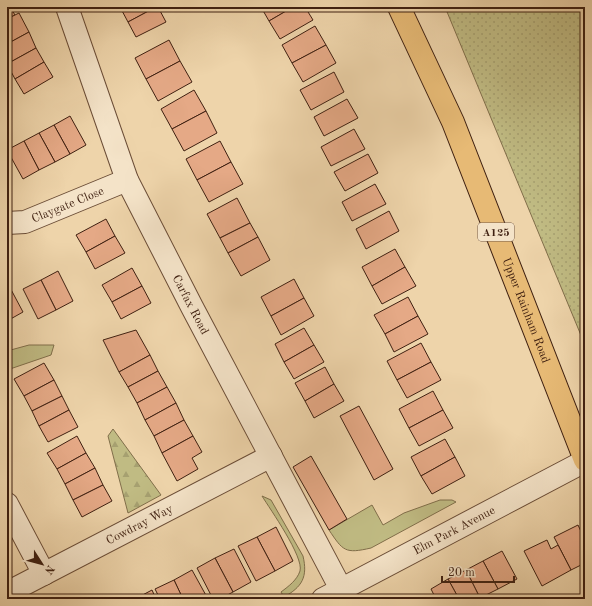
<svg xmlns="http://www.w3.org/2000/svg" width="592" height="606" font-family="'Old Standard TT',serif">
<defs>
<pattern id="forest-firs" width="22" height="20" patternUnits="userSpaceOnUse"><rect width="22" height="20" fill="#c0bb83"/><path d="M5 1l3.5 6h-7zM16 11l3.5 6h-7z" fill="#a6a070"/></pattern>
<pattern id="park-dots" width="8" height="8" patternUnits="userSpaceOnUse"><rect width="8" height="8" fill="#c0bb83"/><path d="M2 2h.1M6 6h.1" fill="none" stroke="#a6a070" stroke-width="1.8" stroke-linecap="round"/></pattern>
</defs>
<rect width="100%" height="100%" fill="#eed4aa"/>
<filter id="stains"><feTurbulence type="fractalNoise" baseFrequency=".005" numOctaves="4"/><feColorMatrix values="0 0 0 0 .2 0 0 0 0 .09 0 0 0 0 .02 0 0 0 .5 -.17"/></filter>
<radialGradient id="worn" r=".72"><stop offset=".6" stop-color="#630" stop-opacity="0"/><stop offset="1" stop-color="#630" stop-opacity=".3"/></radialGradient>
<!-- green -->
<g fill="#c0bb83" stroke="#806e4a">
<polygon points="29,345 54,345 51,355 7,370 7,351"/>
<path d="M262 496 271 500 303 556C308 577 302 587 284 597L281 592C289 586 297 580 300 571 304 557 270 509 262 496Z"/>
<path d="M440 500H452L456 502 371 548C345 554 343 551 329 530L372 505 383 525 404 513Z"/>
</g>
<!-- forest -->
<polygon fill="url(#forest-firs)" stroke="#806e4a" points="113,429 161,495 128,513 108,436"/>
<!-- park -->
<polygon fill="url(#park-dots)" stroke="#806e4a" points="445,7 585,7 585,345"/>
<!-- building -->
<g fill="#e5a986" stroke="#3f2011">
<polygon points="7,7 10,7 15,15 7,19"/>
<polygon points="120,7 156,7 128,22"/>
<polygon points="156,7 158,7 166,22 136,37 128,22"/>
<polygon points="261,7 293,7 269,21"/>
<polygon points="293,7 305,7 313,20 280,39 269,21"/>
<polygon points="19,13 29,32 7,44 7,19"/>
<polygon points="315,26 326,45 292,63 282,45"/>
<polygon points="29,32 36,48 7,64 7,44"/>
<polygon points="169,40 180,61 146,79 135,58"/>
<polygon points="326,45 336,63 303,82 292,63"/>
<polygon points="36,48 44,62 15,79 7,64"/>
<polygon points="180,61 192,82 158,101 146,79"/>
<polygon points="44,62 53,77 24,94 15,79"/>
<polygon points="334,72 344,92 311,110 300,90"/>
<polygon points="194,90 206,111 172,129 161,109"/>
<polygon points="347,99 358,118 324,136 314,117"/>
<polygon points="206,111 217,133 184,151 172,129"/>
<polygon points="70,116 86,145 70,154 54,125"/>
<polygon points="54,125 70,154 55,162 39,133"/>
<polygon points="354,129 365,149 331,166 321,147"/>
<polygon points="39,133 55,162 39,170 24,141"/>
<polygon points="24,141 39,170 23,179 7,150"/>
<polygon points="220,141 231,162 197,180 186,159"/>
<polygon points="368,154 378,173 345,191 334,172"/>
<polygon points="231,162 243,184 209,202 197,180"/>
<polygon points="375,184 386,204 352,221 342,202"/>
<polygon points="237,198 250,223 220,238 207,214"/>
<polygon points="389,211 399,231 366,249 356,229"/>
<polygon points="106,219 115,236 86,252 76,235"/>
<polygon points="250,223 258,237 228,253 220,238"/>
<polygon points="115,236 125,253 95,269 86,252"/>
<polygon points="258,237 270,260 241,276 228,253"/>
<polygon points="395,249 405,267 372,286 362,267"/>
<polygon points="405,267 416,286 382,304 372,286"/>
<polygon points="132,268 142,286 112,302 102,285"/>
<polygon points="58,271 73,301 56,310 41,280"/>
<polygon points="294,279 304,298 271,316 261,297"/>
<polygon points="41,280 56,310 38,319 23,289"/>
<polygon points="7,282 23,312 7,321"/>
<polygon points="142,286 151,303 121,319 112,302"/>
<polygon points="408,297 418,316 385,334 374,315"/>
<polygon points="304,298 314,316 281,335 271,316"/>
<polygon points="418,316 428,334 394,352 385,334"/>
<polygon points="304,328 314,345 284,362 275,344"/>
<polygon points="136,330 150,355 119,372 103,340"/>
<polygon points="421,343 431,362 397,380 387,361"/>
<polygon points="314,345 324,362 294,379 284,362"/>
<polygon points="150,355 158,371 128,387 119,372"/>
<polygon points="431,362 441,380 407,398 397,380"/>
<polygon points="44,363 54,380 24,396 14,379"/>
<polygon points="325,367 334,384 305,401 295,383"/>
<polygon points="158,371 167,387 137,403 128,387"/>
<polygon points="54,380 62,396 32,411 24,396"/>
<polygon points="334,384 344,401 314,418 305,401"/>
<polygon points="167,387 176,403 145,420 137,403"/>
<polygon points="433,391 443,410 409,428 399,409"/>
<polygon points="62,396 69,410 39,426 32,411"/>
<polygon points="176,403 184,420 154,436 145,420"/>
<polygon points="359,406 393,469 374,480 340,416"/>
<polygon points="69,410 78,427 48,442 39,426"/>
<polygon points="443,410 453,428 419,446 409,428"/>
<polygon points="184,420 193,436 162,453 154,436"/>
<polygon points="77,436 86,453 57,469 47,453"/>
<polygon points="193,436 202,452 192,458 198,469 177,481 162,453"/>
<polygon points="445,439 455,457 421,476 411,457"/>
<polygon points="86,453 95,468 65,484 57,469"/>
<polygon points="311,456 347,519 329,530 293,467"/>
<polygon points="455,457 465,476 432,494 421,476"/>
<polygon points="95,468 103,485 73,500 65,484"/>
<polygon points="103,485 112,501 82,517 73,500"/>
<polygon points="578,525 585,540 585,563 571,570 554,537"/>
<polygon points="276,527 293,561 275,571 257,537"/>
<polygon points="257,537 275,571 256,581 238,546"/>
<polygon points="547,540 551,549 558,545 571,570 542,586 524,551"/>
<polygon points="234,549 251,582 233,592 215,558"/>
<polygon points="502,551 517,579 498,589 483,561"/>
<polygon points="215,558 233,592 220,599 213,599 197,568"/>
<polygon points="483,561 498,589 480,598 466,570"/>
<polygon points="192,570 208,599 183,599 174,580"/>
<polygon points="466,570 480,598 479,599 459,599 448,579"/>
<polygon points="448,579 459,599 436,599 431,589"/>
<polygon points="174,580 183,599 160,599 155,589"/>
<polygon points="152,590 156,599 135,599"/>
</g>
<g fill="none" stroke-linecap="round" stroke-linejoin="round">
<defs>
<g id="minor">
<path id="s1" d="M67 7 127 180 192 307 341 589"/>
<path id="s2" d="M7 223 25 222 127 180"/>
<polyline points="7,504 44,574"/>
<path id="s3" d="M7 593 271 456"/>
</g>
<g id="tertiary">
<path id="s4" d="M323 599 585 461"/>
</g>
<g id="primary">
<path id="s5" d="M399 7 453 122 585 460"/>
</g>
</defs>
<!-- minor casing -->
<use href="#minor" stroke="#6b4d37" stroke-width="24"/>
<!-- tertiary casing -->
<use href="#tertiary" stroke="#6b4d37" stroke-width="24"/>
<!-- primary casing -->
<use href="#primary" stroke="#3f2011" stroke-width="24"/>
<!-- minor -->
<use href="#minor" stroke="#f4e3c8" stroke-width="22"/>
<!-- tertiary -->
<use href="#tertiary" stroke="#f4e3c8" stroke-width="22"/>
<!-- primary -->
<use href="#primary" stroke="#e7ba75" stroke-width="22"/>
</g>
<g text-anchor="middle" stroke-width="3.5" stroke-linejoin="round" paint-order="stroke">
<!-- shield labels -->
<rect fill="#f4e3c8" stroke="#755a48" stroke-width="1" x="478" y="223" width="36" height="18" rx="3"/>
<g font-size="11" font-weight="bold" fill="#3f2011">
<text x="496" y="236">A125</text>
</g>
<!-- street labels -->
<g font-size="12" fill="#3f2011" stroke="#f4e3c8">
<text dy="4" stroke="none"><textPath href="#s2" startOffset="64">Claygate Close</textPath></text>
<text dy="4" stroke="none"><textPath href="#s1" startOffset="323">Carfax Road</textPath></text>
<text dy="4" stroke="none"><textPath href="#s5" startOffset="329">Upper Rainham Road</textPath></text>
<text dy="4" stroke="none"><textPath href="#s3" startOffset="149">Cowdray Way</textPath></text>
<text dy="4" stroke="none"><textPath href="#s4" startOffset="148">Elm Park Avenue</textPath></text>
</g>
</g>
<!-- margin -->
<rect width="592" height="606" fill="none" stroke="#eed4aa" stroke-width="24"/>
<rect x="8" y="8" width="576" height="590" fill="none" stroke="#3f2011" stroke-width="2"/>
<rect x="12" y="12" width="568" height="582" fill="none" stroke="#3f2011"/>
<!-- north arrow -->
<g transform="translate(42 564) rotate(126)" stroke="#f4e3c8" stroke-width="3" paint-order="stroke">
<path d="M0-3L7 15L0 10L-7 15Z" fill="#3f2011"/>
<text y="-6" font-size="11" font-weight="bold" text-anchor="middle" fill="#3f2011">N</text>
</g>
<!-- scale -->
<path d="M442 576v6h72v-6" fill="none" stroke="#3f2011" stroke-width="2"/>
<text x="448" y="576" font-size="12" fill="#3f2011" stroke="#f4e3c8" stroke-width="3" paint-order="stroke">20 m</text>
<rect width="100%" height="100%" filter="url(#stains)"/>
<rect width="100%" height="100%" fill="url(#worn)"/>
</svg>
